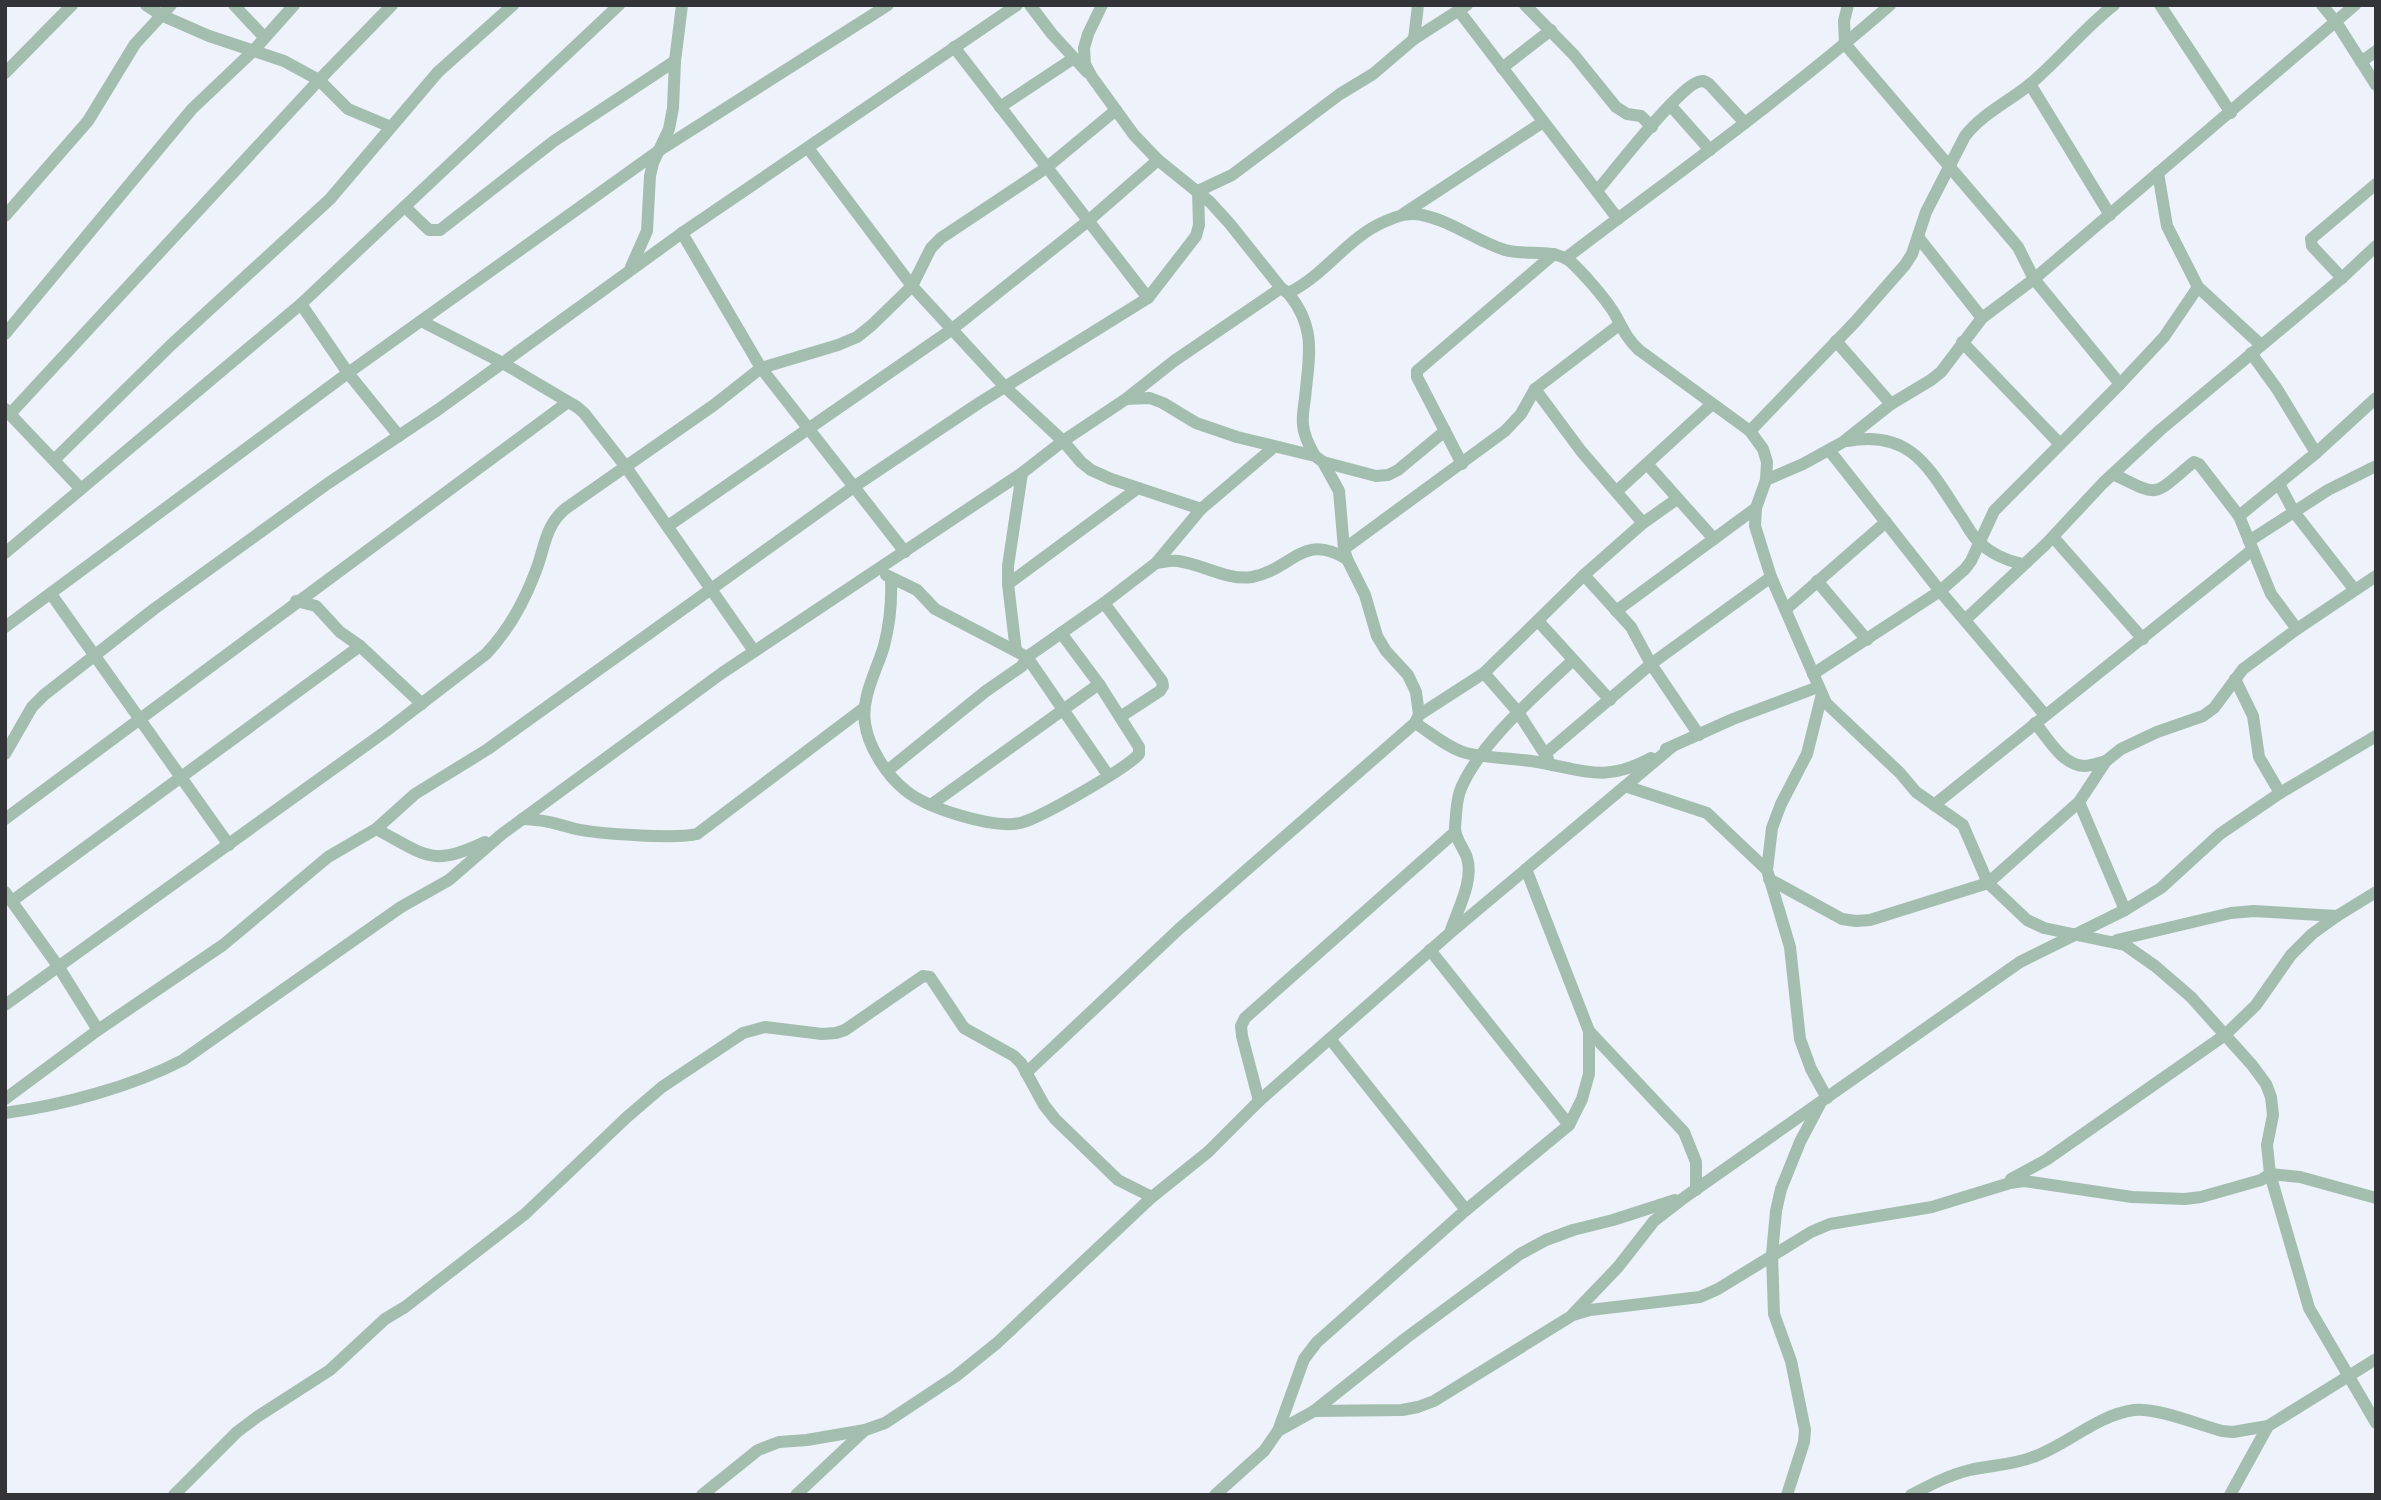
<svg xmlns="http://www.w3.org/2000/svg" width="2381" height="1500" font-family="Commissioner,sans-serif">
<rect width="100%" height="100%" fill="#edf2fb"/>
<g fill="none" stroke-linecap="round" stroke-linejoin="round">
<!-- minor -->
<g stroke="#a3beae" stroke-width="12">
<polyline points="146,5 161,15 209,36 284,61 319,80 348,109 391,127"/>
<polyline points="234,5 264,37"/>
<polyline points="1030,5 1052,34 1087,72"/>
<path d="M1102 5 1088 34 1084 48 1085 64 1092 77 1134 135 1158 160 1210 202 1230 224 1281 288 1288 293C1326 275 1347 237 1386 221 1398 216 1409 212 1422 215 1452 221 1476 241 1505 250 1526 256 1555 248 1571 262 1584 274 1603 296 1613 311 1622 326 1625 337 1639 350L1750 431 1763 449 1767 462 1766 480 1756 508 1755 526 1771 577 1826 703 1900 773 1916 792 1963 825 1988 883 2027 920 2044 928 2125 945 2155 966 2191 997 2252 1065 2266 1084 2271 1097 2273 1115 2267 1145 2270 1174 2261 1180 2201 1197 2185 1199 2132 1197 2024 1181 2010 1183 1932 1207 1830 1224 1811 1232 1718 1289 1700 1297 1590 1310 1573 1315 1434 1401 1418 1407 1402 1410 1314 1411 1278 1431 1264 1451 1215 1495"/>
<polyline points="1525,5 1574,55 1616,107 1627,114 1641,116 1652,127"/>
<polyline points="1848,5 1844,21 1845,44 2018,247 2034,279 2120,384"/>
<polyline points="2160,5 2231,113"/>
<polyline points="2322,5 2336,22 2376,85"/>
<polyline points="1459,11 1618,219"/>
<polyline points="1414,39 1418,5"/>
<polyline points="954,47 1148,298"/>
<polyline points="2361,62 2376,51"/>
<polyline points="1502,68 1551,30"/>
<polyline points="5,73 72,5"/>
<polyline points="2030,84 2110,215"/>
<polyline points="1670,105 1710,150"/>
<polyline points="1000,107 1074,58"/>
<polyline points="808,148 912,286 1005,387 1063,441 1081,462 1091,470 1111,479 1201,509"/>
<polyline points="2158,173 2167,226 2198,287 2261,345"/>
<path d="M1597 191C1614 171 1678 88 1698 82 1705 80 1704 81 1709 84L1745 123"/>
<polyline points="405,207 429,230 440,230 554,141 675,61"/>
<polyline points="1403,214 1543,122"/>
<polyline points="5,216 88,121 135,44 171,5"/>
<polyline points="682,233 761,368 905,552"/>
<polyline points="1918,237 1982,318"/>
<path d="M1566 258C1675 175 1787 95 1890 5"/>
<polyline points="631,267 647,231 650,176 653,163 669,129 673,108 675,61 682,5"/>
<polyline points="2342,278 2312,246 2311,239 2376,184"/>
<path d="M1288 293C1317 328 1309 356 1305 398 1304 406 1302 416 1303 425 1304 436 1309 446 1315 456"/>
<polyline points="301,304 348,373 399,436"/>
<polyline points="421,321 501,362 577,407 584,413 626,467 754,651"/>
<polyline points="5,334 192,109 254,50 294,5"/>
<polyline points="1836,341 1891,404"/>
<polyline points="1962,342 2060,444"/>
<polyline points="2251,353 2277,389 2316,453"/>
<polyline points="1535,389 1581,451 1643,523"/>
<polyline points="1126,399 1150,398 1163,403 1196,423 1237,437 1315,456 1323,462 1376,476 1388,475 1398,470 1445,431"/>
<polyline points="5,409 81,489"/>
<polyline points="10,414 319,80 392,5"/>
<path d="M1750 431 1855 322 1905 265 1912 254 1926 212 1965 136C1982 114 2008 102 2029 85 2059 60 2083 29 2114 5"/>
<path d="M1847 441C1911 429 1929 468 1960 515 1966 523 1971 535 1979 542 1990 553 2007 561 2022 564"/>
<polyline points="1829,450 1940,591 2045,715"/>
<polyline points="54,460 171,345 330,199 438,72 513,5"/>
<polyline points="1323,462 1339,491 1344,549 1347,559 1365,595 1377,636 1386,651 1408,675 1416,692 1419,715"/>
<polyline points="1462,464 1417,377 1417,371 1554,254"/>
<polyline points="1648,465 1714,539"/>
<path d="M2113 474C2159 496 2151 498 2190 465L2194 462 2199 464 2239 516 2271 594 2297 629"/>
<polyline points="1766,480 1803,464 1843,442 1891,404 1931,380 1941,372 1982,318 2034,279 2355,5"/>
<polyline points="2279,484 2294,512 2354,589"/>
<polyline points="1617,491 1712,404"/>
<polyline points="2239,516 2316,453 2376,398"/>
<polyline points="668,526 951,330 1088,221 1158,160"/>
<polyline points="2053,537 2143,639"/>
<polyline points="2249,541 2328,490 2376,466"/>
<polyline points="1344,549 1505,431 1521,414 1535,389 1619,325"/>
<polyline points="5,553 301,304 619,5"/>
<path d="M1156 563C1164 562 1171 560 1178 561 1202 564 1228 581 1252 577 1293 569 1302 532 1347 559"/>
<polyline points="886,575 917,590 935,609 1027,657 1108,775"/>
<polyline points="1584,575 1631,627 1651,664 1699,735"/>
<path d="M891 578C892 602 890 623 884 646 877 670 861 697 865 723 868 746 886 775 905 790 926 808 993 829 1020 823 1039 819 1127 768 1139 754V747L1099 684 1061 633"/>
<polyline points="1817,581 1867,640"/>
<polyline points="1008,584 1138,488"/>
<polyline points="51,594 229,845"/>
<polyline points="296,601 316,606 340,632 360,646 422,704"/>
<polyline points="1104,603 1162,681 1163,686 1160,691 1120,717"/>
<polyline points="1786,609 1886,522"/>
<polyline points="1616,611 1756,508"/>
<polyline points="1965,620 2046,544 2103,483 2159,431 2342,278 2376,246"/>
<polyline points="1538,621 1610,700"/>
<polyline points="5,627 348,373 660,150 888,5"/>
<polyline points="1016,651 1008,584 1008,566 1022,473"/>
<polyline points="1484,673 1518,712 1548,759"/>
<polyline points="1813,674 1940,591 1965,569 1971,561 1994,511 2120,384 2164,337 2198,287"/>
<polyline points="2235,679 2253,716 2259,757 2280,793"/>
<polyline points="1822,694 1807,754 1781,804 1772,828 1767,870 1790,947 1800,1039 1811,1069 1827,1098"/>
<path d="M1415 723C1431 733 1448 748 1466 753 1487 758 1509 758 1531 761 1579 768 1602 785 1651 758"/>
<path d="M2035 723C2048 738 2062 765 2084 766 2091 766 2099 763 2106 761"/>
<polyline points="1666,749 1733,719 1818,687"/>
<polyline points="5,754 32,707 44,695 154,609 327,484 439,409 682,233 1017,5"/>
<polyline points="1545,754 1651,664 1771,577"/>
<polyline points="887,771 986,691 1022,666 1027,657 1104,603 1156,563 1201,509 1274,447"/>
<polyline points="1625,786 1707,813 1767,870"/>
<polyline points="2079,802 2106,761 2121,749 2157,732 2203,716 2214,708 2243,669 2297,629 2376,576"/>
<polyline points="932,804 1099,684"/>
<polyline points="1934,805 2252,550"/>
<polyline points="5,819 568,402"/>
<path d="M522 819C546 820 554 823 576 829 598 834 677 839 697 834L864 708"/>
<path d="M376 829C426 855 431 868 485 842"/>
<polyline points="1769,879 1842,919 1856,921 1870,920 1988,883 2079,802 2125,910"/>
<polyline points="5,892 58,966 98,1030"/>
<polyline points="12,901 360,646"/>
<path d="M1451 930C1458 909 1474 880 1467 858 1464 848 1455 839 1455 828 1456 816 1456 802 1460 791 1477 746 1537 694 1572 661"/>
<polyline points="2117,940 2231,913 2254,911 2337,916"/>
<polyline points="1430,950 1569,1125"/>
<path d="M5 1005 386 731 486 654C507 632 524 602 535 573 545 549 544 527 565 509L714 405 761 368 838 345 857 337 872 325 912 286 931 248 941 238 1046 168 1116 110"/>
<polyline points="1589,1031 1684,1132 1696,1162 1696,1190"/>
<polyline points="1331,1040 1466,1210"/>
<polyline points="1026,1073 1179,929 1415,723 1419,715 1484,673 1584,575 1643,523 1677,499"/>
<polyline points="5,1099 98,1030 223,945 328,857 376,829 415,794 488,749 855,486 979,403 1148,298 1196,236 1199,225 1198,191 1232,175 1340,94 1373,74 1414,39 1467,5"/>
<polyline points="1259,1101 1242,1036 1241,1026 1245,1018 1455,832"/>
<path d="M5 1113C63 1105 131 1087 183 1060L401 907 449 880 502 834 722 673 1022 473 1063 441 1126 399 1174 361 1281 288"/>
<polyline points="2011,1179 2046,1160 2225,1035 2256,1005 2291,955 2312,934 2337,916 2376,892"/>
<polyline points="2376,1198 2300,1177 2270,1174 2309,1308 2376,1423"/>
<polyline points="1573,1314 1618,1267 1654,1221 1685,1197 2020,962 2125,910 2161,888 2220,834 2280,793 2376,736"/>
<polyline points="1314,1411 1406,1338 1520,1254 1546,1240 1573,1230 1613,1220 1675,1200"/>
<polyline points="1278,1431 1304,1359 1317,1342 1466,1210 1569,1125 1582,1099 1589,1074 1589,1031 1526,869"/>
<polyline points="174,1495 237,1432 257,1417 330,1370 385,1319 405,1307 525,1214 627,1117 662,1087 743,1033 765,1027 822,1034 836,1033 845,1030 923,976 930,977 964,1028 1014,1056 1021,1063 1044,1105 1055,1119 1118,1180 1152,1197"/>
<polyline points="702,1495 758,1450 779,1442 807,1440 865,1430 885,1423 956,1376 997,1343 1152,1197 1208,1152 1259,1101 1450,933 1673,746"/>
<polyline points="796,1495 865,1430"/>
<polyline points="1787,1495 1804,1442 1805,1430 1791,1361 1774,1314 1772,1254 1776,1211 1781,1189 1800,1142 1820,1104"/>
<path d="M1911 1495C1930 1485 1949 1475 1970 1470 1991 1465 2013 1465 2033 1457 2067 1445 2097 1415 2134 1410 2155 1407 2200 1425 2222 1431L2233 1432 2268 1426"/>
<polyline points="2230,1495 2268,1426 2376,1359"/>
</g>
</g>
<!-- border -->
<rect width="2381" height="1500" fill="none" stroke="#323438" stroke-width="14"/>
</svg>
